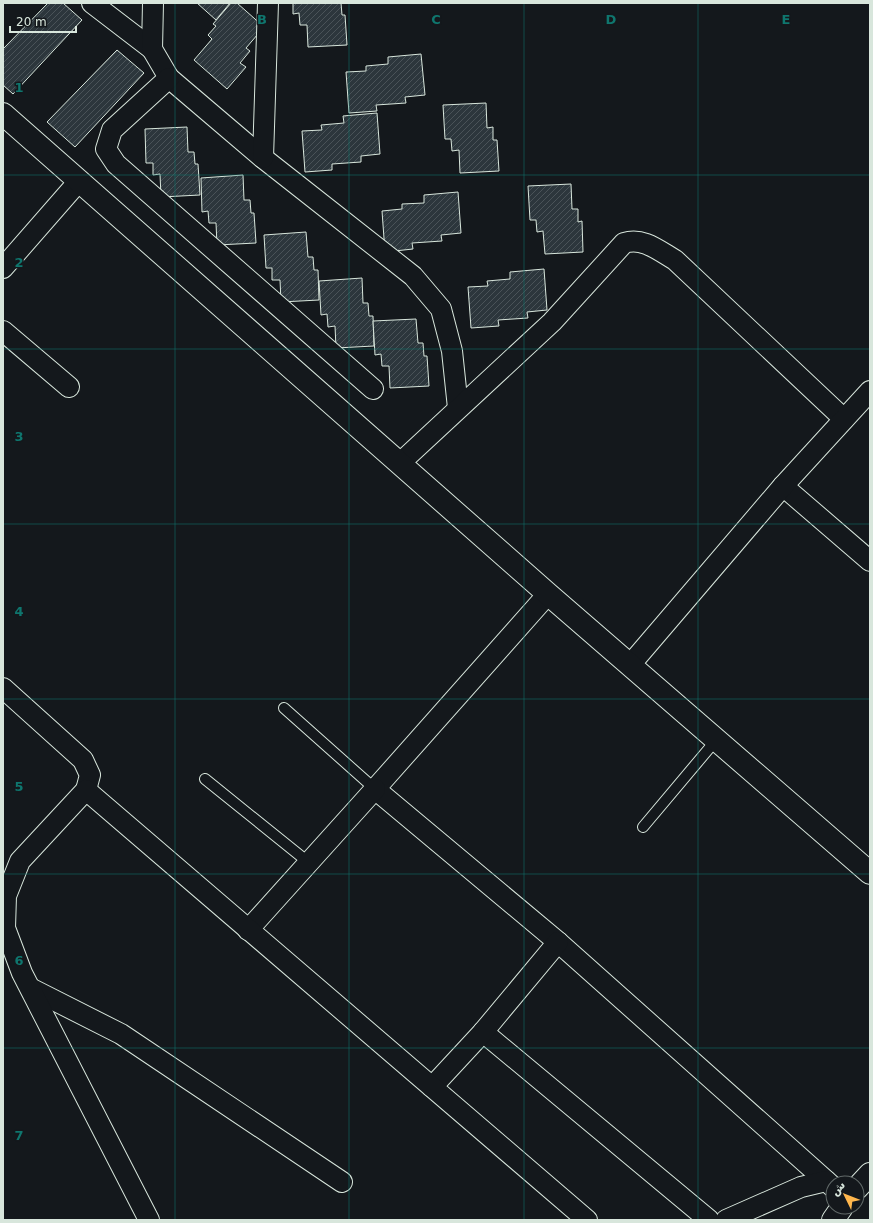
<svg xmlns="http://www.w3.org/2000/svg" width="873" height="1223" font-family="'DejaVu Sans','Noto Sans Arabic',sans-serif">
<defs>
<pattern id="building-hatch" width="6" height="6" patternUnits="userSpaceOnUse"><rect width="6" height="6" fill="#2c363c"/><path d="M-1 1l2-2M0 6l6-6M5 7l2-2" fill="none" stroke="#4a5358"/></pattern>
</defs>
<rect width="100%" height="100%" fill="#14181c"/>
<!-- building -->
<g fill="url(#building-hatch)" stroke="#d8e6dc">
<polygon points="48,3 63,3 82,20 13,94 3,85 3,49"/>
<polygon points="197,3 230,3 216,20"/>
<polygon points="231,3 237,3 264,27 246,48 250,51 240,63 246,67 227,89 194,60 212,39 208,35 216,26 213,24"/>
<polygon points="293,3 341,3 342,15 345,15 347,45 308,47 307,25 300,25 299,13 293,14"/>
<polygon points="117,50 144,73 75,147 47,122"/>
<polygon points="421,54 425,95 405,97 406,103 376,105 377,111 349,113 346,72 366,71 366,66 388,64 388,57"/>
<polygon points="486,103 487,128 493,127 493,140 497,140 499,171 460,173 459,150 452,151 451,139 445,139 443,105"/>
<polygon points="377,113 380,154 361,156 361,162 332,164 332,170 305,172 302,131 322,130 321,125 344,123 343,116"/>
<polygon points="187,127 188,152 194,152 195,164 198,164 200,195 161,197 160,174 153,175 153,163 146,163 145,129"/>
<polygon points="243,175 244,200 250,200 251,213 254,213 256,243 217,245 216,223 209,223 208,211 202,212 201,178"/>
<polygon points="571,184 572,209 578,209 578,222 582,221 583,252 545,254 543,231 537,232 536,220 530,220 528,186"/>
<polygon points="458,192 461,233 441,235 442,241 412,243 413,249 385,252 382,211 402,209 402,204 424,203 424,195"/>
<polygon points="306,232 308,257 313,257 314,270 318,270 319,300 281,302 280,280 272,280 272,268 266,268 264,235"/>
<polygon points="544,269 547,310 527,312 528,318 498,320 499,326 471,328 468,287 488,286 487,281 510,279 510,272"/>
<polygon points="362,278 363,303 368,303 369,316 373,316 374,346 336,348 335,326 328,327 327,314 321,315 319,281"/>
<polygon points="416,319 418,343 423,343 424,356 427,356 429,386 390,388 389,366 382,366 381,354 375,355 373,321"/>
</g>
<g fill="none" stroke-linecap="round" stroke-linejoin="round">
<defs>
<g id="service">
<polyline points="284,708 375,789"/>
<polyline points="205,779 308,862"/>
<polyline points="643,827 717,739"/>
</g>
<g id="minor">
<polyline points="92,3 152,49"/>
<polyline points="153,3 152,49 169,78 263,158 413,276 441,309 452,351 458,408"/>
<polyline points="169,78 112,130 106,149 116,164 373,389"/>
<polyline points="263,158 268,3"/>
<polyline points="3,268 79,181"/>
<polyline points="3,331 69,387"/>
<path d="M400 463 552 322 624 243C643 237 658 250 675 260L844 419"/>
<polyline points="783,486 870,561"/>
<polyline points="548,594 375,789 558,942 833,1187"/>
<polyline points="630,665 783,486 870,391"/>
<polyline points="3,688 83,760 90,775 86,790"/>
<polyline points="248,930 375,789"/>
<polyline points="32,989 121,1034 342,1182"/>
<polyline points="483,1032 709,1220"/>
<polyline points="432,1087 483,1032 558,942"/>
<polyline points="149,1220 22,973 5,928 6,896 20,861 86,790 587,1220"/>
<polyline points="726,1220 801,1187 826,1181"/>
</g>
<g id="tertiary">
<polyline points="857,1188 870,1174"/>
<polyline points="833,1220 842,1207"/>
</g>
<polyline id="primary" points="3,114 548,594 870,873"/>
</defs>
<!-- service casing -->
<use href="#service" stroke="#d8e6dc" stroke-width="12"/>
<!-- minor casing -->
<use href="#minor" stroke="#d8e6dc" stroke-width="22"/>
<!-- tertiary casing -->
<use href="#tertiary" stroke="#d8e6dc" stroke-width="24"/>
<!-- primary casing -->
<use href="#primary" stroke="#d8e6dc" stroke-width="24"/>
<!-- service -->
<use href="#service" stroke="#14181c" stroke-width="10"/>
<!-- minor -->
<use href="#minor" stroke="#14181c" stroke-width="20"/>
<!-- tertiary -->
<use href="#tertiary" stroke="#14181c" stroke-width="22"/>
<!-- primary -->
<use href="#primary" stroke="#14181c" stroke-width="22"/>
</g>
<!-- grid -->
<path fill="none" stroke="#0f766e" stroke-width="1" stroke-opacity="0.55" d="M175 3V1220M349 3V1220M524 3V1220M698 3V1220M3 175H870M3 349H870M3 524H870M3 699H870M3 874H870M3 1048H870"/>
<g font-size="13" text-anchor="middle" font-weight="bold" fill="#0f766e" stroke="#14181c" stroke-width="3" stroke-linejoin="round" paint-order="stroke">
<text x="262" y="24">B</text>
<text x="436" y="24">C</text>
<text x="611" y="24">D</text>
<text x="786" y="24">E</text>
<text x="19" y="92">1</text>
<text x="19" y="267">2</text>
<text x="19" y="441">3</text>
<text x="19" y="616">4</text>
<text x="19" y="791">5</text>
<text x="19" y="965">6</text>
<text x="19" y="1140">7</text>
</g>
<!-- border -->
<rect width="873" height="1223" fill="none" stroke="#d8e6dc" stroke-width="8"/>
<!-- north arrow -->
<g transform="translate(845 1195) rotate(313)"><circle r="19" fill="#14181c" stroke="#626a69"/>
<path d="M0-3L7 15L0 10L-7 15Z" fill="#ffb74d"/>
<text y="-6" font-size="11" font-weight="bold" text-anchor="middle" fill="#d8e6dc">ش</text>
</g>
<!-- scale -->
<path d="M10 26v6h66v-6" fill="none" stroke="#d8e6dc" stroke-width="2"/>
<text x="16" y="26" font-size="12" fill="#d8e6dc" stroke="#14181c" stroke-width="3" paint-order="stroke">20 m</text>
</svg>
